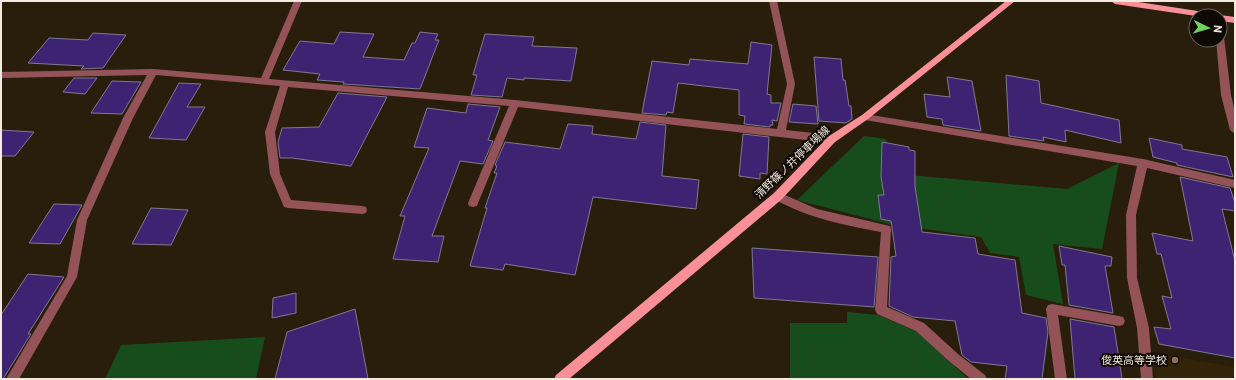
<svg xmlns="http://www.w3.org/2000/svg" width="1236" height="380" font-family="Roboto,'Noto Sans JP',sans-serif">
<rect width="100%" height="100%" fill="#291e0b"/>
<!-- built -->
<polygon fill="#332409" points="1155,353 1235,367 1235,379 1156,379"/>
<!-- green -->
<g fill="#174c1d">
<polygon points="864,136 886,139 898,174 1067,189 1119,163 1102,249 1053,244 1063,304 1026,295 1019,257 990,253 981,237 889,224 797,200"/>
<polygon points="847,312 878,315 918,332 968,379 790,379 790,323 847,323"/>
<polygon points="265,337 256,379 105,379 121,345"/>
</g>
<!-- building -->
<g fill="#3f2373" stroke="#7e7991">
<polygon points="340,32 374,34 363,57 404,60 412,43 415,43 420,32 438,34 435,40 439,40 420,89 343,84 344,82 317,80 320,74 283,70 300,41 334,44"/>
<polygon points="93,33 126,35 103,68 81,69 84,66 28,63 49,38 88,40"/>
<polygon points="485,34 534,37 532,46 577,48 571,81 524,78 524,80 507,78 502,97 471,95 477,75 473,75"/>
<polygon points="751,42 772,45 767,94 771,95 771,103 781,103 777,121 772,120 773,125 770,125 770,127 744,124 745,116 739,115 739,90 678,83 673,113 667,112 666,115 642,113 652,61 689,65 690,59 748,64"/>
<polygon points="814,57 841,59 843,80 845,80 849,106 851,106 852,119 846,123 819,121"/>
<polygon points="1006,75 1039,81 1041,103 1119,120 1121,143 1065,130 1066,142 1043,137 1044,141 1009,136"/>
<polygon points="947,77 972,81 981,131 943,125 942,119 927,117 924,94 950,97"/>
<polygon points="74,78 97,78 85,94 63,92"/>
<polygon points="112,81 141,82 122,114 91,113"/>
<polygon points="179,83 201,84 187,107 205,107 186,140 149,138"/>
<polygon points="338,93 387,97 351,166 292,158 280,158 278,142 282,128 319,127"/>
<polygon points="468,104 500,107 488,140 493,141 483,164 460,161 432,236 444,236 438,262 393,259 405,216 400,216 429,148 414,147 427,108 466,113"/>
<polygon points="793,104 816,106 818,124 789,122"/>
<polygon points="640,122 666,125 662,176 699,180 696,209 593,197 575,275 505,264 503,270 470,266 487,208 485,208 497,173 494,173 497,166 495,165 505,142 560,149 568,124 593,126 592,134 636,139"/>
<polygon points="1,130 34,132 15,156 1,156"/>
<polygon points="743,134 769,137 767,174 760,173 760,179 739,176"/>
<polygon points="1149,138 1182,145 1182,149 1227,157 1233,177 1177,165 1177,163 1153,157"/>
<polygon points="882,142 909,147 909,150 915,151 915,186 922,232 975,238 978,254 1015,260 1022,313 1046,318 1048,332 1042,379 1005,379 1007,366 971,362 962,355 955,321 913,317 889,306 891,257 896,256 891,221 881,219 878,195 884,195 881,177"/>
<polygon points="1180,177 1230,188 1235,203 1235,211 1222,209 1235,261 1235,358 1159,344 1154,327 1171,329 1162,296 1172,298 1161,254 1157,254 1152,233 1193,241"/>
<polygon points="54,204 82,205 60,244 29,243"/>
<polygon points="151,208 188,210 171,245 132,244"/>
<polygon points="1059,246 1112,257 1111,266 1105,266 1113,313 1069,305 1065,265 1062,265"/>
<polygon points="752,248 878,257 874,307 754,298"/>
<polygon points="28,274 64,277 28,334 31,334 26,342 3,379 1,379 1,315"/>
<polygon points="296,293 296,313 272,318 273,298"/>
<polygon points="355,309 368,379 275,379 287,332"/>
<polygon points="1070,319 1114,327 1122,379 1075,379"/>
</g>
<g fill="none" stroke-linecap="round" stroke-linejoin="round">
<!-- minor -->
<g fill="#935358" fill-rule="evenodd">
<polygon points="294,1 302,1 269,79 515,100 777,129 787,84 769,1 777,1 795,84 786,130 832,135 835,136 837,139 835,142 832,143 518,107 478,203 477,206 473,207 469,206 468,203 509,106 288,87 275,132 280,174 291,200 362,206 366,207 367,210 366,213 362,214 288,208 284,207 270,174 265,132 280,86 156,75 133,118 87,220 77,277 19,379 6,379 67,276 77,220 123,118 147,75 1,78 1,72 153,69 261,78"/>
<polygon points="1220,34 1224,37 1231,95 1235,112 1235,134 1230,130 1221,95 1216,40 1220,40"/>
<polygon points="865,114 1143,159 1235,180 1235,188 1147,168 1136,215 1137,278 1149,328 1153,379 1141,379 1137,328 1127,278 1126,215 1137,166 865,120 860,117"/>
<path d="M778 192 817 209 890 226 891 229 887 307 924 323 958 354 985 375 987 379H971L950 362 916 331 877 314 875 310 881 232C843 225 808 218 774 199L773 196 774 193Z"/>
<polygon points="1052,304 1119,316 1123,317 1125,321 1123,325 1119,326 1058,315 1067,379 1055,379 1046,309 1048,305"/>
</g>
<!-- major -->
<g fill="#f98f97" fill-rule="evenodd">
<polygon points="1006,1 1015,1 868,119 835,142 782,199 569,379 554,379 556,375 774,193 829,136 862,115"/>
<polygon points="1111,1 1132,1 1211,13 1215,16 1196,16 1115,4"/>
<polygon points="1220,15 1235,17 1235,23 1220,21 1220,16 1217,16"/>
</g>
</g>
<!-- markers -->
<circle fill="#8d6e63" stroke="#0e0903" stroke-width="1.5" cx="1175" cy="360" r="4"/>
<g text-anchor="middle" stroke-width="4" stroke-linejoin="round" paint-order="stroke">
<!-- street labels -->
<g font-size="11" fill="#f3ebdf" stroke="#0e0903">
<text transform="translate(792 162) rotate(-44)" y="4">清野篠ノ井停車場線</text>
</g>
<!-- poi labels -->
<g font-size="11" fill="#f3ebdf" stroke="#0e0903" text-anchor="end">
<text x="1167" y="364">俊英高等学校</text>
</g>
</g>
<!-- border -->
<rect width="1236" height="380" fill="none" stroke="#f3ebdf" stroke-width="4"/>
<!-- north arrow -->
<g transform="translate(1208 28) rotate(95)"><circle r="19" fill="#0e0903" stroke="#6a635b"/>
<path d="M0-3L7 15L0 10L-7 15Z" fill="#72d25d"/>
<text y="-6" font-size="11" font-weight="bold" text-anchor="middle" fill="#f3ebdf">N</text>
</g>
</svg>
